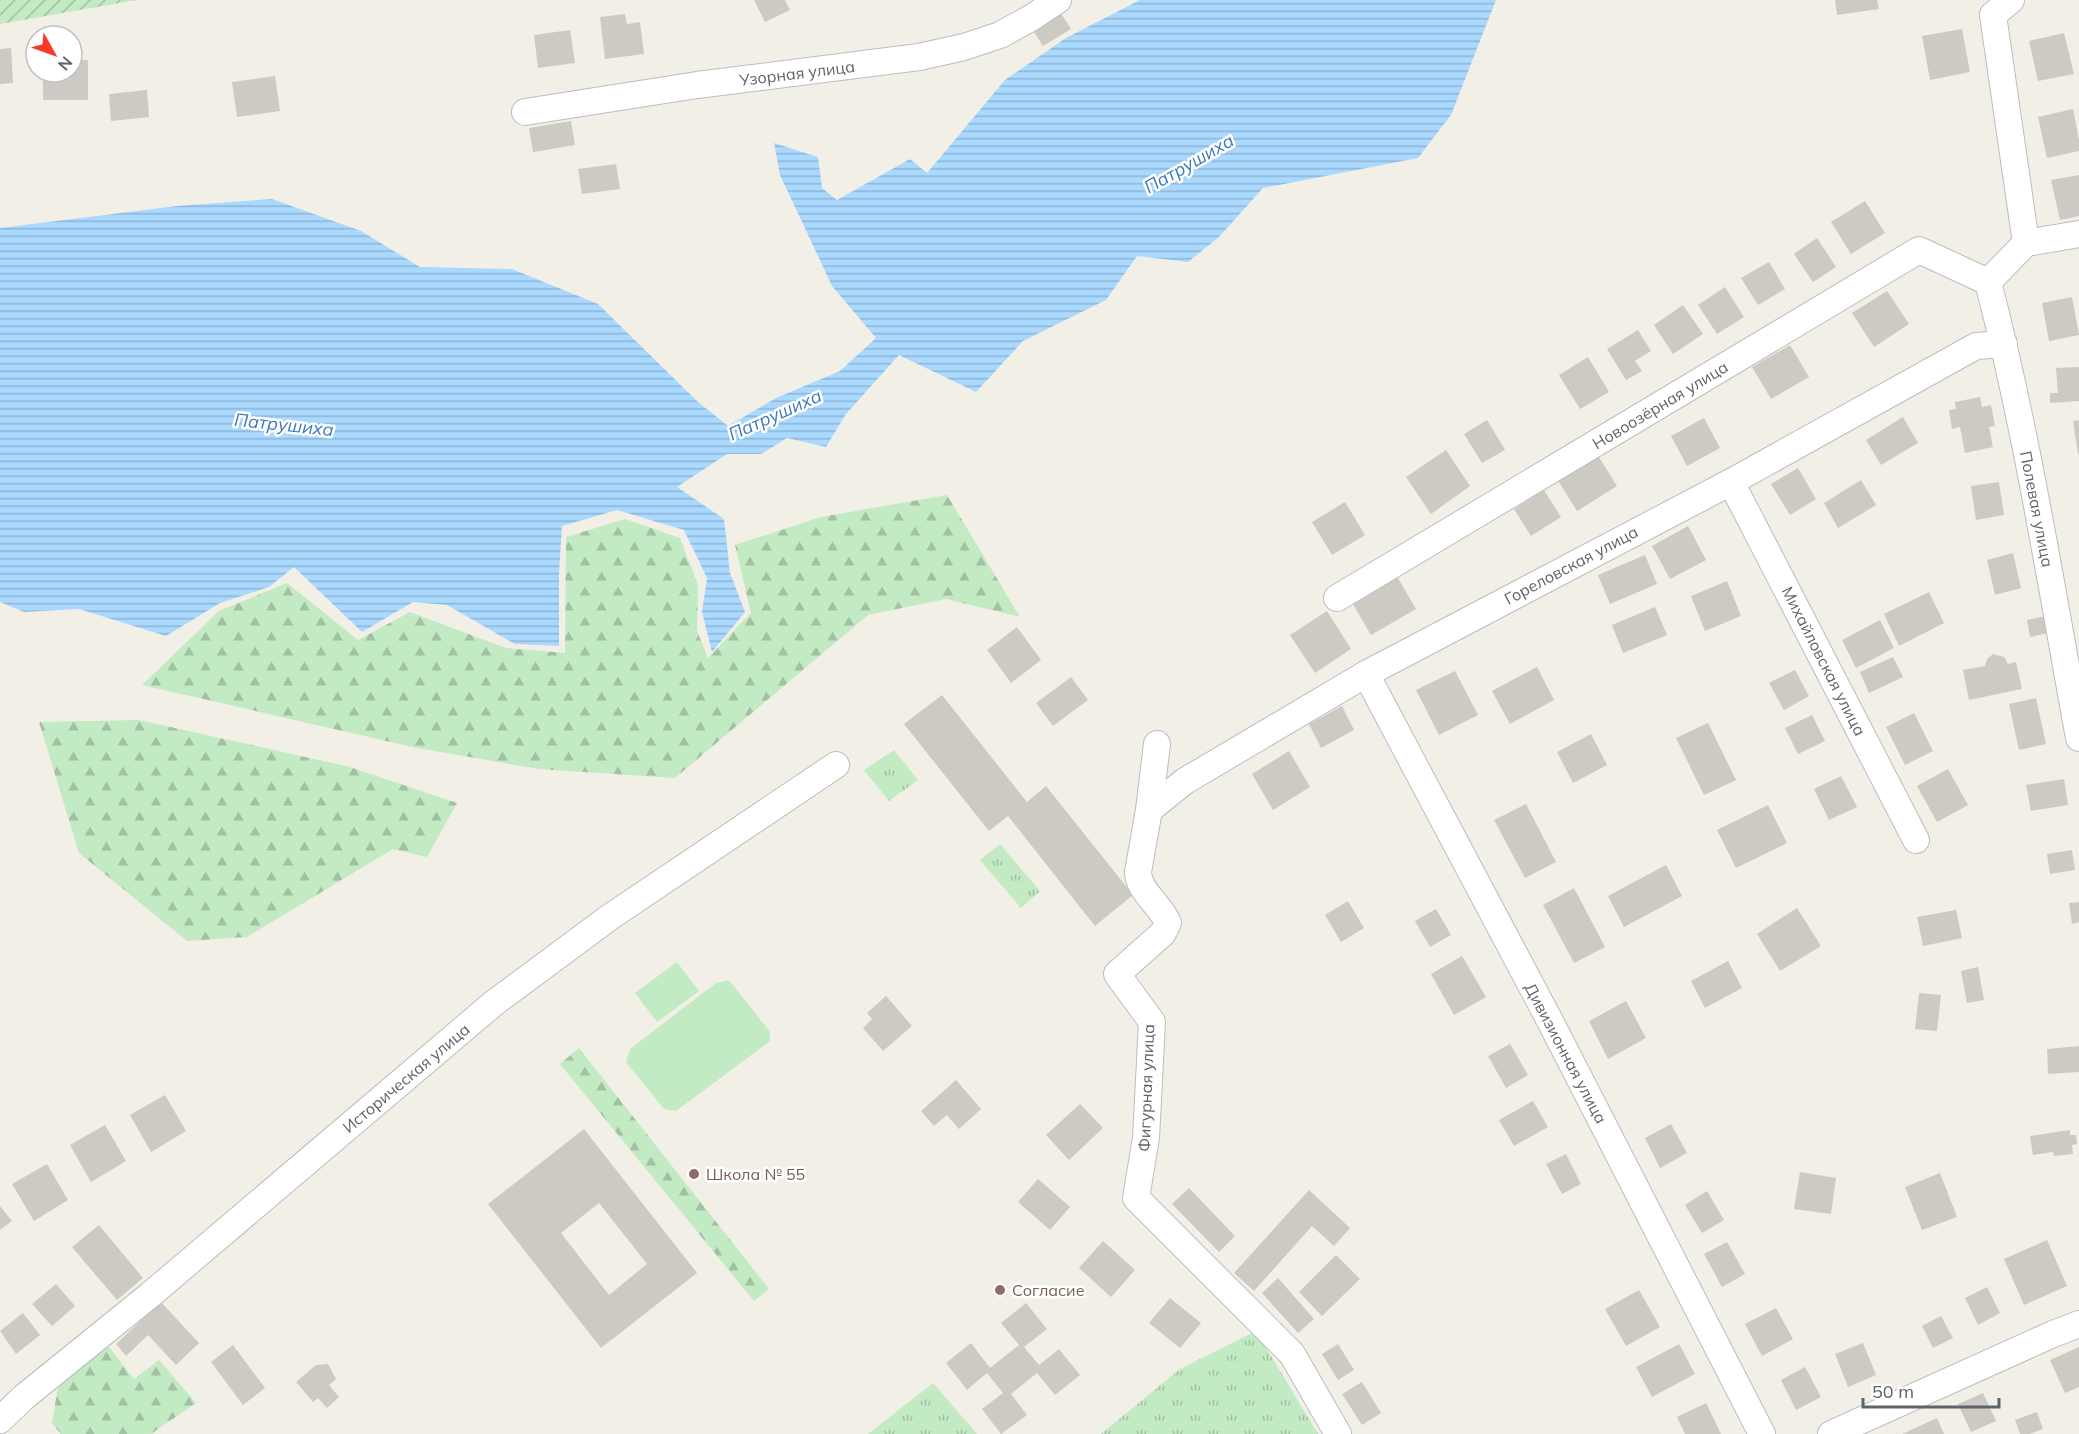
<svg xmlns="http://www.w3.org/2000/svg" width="2079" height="1434" font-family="Mulish,sans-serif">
<defs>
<pattern id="forest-firs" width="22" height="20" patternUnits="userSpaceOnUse" patternTransform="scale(1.5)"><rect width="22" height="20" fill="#c2eac3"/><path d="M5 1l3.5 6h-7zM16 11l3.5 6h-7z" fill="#a1c1a2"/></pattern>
<pattern id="park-tufts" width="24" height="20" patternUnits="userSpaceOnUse" patternTransform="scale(1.5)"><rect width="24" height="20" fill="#c2eac3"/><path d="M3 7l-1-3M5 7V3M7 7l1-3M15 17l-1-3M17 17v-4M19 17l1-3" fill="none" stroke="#a1c1a2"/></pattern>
<pattern id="garden-furrows" width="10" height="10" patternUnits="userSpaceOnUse" patternTransform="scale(1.5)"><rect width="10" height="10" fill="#c2eac3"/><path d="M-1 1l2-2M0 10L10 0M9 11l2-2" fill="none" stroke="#a1c1a2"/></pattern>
<pattern id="water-rules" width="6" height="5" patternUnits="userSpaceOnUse" patternTransform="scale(1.5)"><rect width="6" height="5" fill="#aad9ff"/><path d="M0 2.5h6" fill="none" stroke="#8eb4d2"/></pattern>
</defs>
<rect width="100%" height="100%" fill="#f2efe7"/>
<!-- forest -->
<g fill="url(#forest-firs)">
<polygon points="947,495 1020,617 946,599 868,615 675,778 539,769 417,748 142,685 219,611 287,583 358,640 410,612 506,648 565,653 566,537 625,519 680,538 698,585 697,631 708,658 751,613 735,545 821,517"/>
<polygon points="139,720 350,767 457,803 427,857 393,849 247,937 187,941 79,853 39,722"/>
<polygon points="579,1048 769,1289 754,1301 560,1064"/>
<polygon points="106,1343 134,1379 159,1360 196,1403 151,1434 61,1434 52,1423 58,1387"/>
</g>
<!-- park -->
<g fill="url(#park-tufts)">
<polygon points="894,750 918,780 889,801 864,770"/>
<polygon points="1000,844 1040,891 1021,908 980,860"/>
<polygon points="1256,1331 1318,1434 1101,1434 1180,1369"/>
<polygon points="933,1383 977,1434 868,1434"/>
</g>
<!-- garden -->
<polygon fill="url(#garden-furrows)" points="0,0 137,0 0,24"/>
<!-- pitch -->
<g fill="#c2eac3">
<polygon points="677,962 699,991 657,1022 635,993"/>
<polygon points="729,980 770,1032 770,1041 676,1111 664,1109 626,1062 630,1049 716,983"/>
</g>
<!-- water -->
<polygon fill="url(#water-rules)" points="1140,0 1496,0 1451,115 1418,158 1263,188 1219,237 1188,262 1137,256 1106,300 1023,341 976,392 899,355 846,414 826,447 787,438 761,454 727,454 677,487 724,519 730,573 745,612 712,652 702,612 707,578 684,530 617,510 562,526 559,574 559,646 515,644 447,605 413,602 362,632 294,567 269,587 220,603 166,636 79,609 24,612 0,602 0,228 177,206 272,199 361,231 420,267 512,269 598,304 698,402 728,426 776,398 840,371 876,338 832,286 780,175 774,143 818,157 822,188 837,200 910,159 927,173 1005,80 1066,38"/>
<!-- building -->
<g fill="#cdcac4" fill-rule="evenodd">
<polygon points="754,0 785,0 790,10 765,22"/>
<polygon points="1835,0 1877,0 1879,9 1837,15"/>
<polygon points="1060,12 1071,29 1043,46 1032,29"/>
<polygon points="625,14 627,24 640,22 644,54 605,59 600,17"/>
<polygon points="1962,29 1970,72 1930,80 1922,36"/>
<polygon points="570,30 575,63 538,68 534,35"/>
<polygon points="2064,33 2074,74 2038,81 2029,41"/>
<polygon points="11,48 13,83 0,84 0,49"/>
<polygon points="72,60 88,60 88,100 43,100 43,72 72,72"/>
<polygon points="275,76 280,111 237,117 232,82"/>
<polygon points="147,90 149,117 111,121 109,94"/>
<polygon points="2073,109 2079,140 2079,151 2047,158 2038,117"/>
<polygon points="571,121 575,145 533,152 529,128"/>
<polygon points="616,164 620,189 582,194 578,169"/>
<polygon points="2079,175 2079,216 2060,220 2051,180"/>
<polygon points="1865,201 1885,233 1851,254 1831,222"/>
<polygon points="1817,238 1836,267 1813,282 1794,254"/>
<polygon points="1769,262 1785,289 1758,305 1741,278"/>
<polygon points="1725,287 1744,317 1717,334 1698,305"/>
<polygon points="1887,291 1909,324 1874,347 1852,313"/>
<polygon points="2072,297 2079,335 2049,341 2042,303"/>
<polygon points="1683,305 1703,334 1673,354 1654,325"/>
<polygon points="1638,330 1651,351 1635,361 1642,371 1626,380 1607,349"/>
<polygon points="1790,345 1809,377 1771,399 1752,367"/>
<polygon points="1588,357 1609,392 1580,409 1559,375"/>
<polygon points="2079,367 2079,401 2050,403 2050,393 2058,393 2056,368"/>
<polygon points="1980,397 1982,407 1991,405 1995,426 1989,427 1993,447 1965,453 1960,427 1952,429 1949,410 1956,409 1955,402"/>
<polygon points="1903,417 1918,443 1881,465 1866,440"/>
<polygon points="1704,418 1720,448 1687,466 1671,436"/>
<polygon points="1487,420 1505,450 1482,463 1464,434"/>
<polygon points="2079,420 2079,453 2078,454 2073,421"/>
<polygon points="1446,450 1470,486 1431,514 1406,477"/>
<polygon points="1597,454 1617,486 1577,511 1557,479"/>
<polygon points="1798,468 1816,499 1790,515 1771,484"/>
<polygon points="1861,480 1876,505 1838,528 1824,503"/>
<polygon points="1999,482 2004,515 1976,520 1971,486"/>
<polygon points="1544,490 1561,517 1531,536 1514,509"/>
<polygon points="1345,502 1365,535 1332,555 1312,522"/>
<polygon points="1688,526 1706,560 1670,579 1652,546"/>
<polygon points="2013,553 2021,588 1995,595 1987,560"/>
<polygon points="1645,555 1657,584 1610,604 1598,575"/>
<polygon points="1395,573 1416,609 1371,635 1350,599"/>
<polygon points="1727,581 1741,616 1705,631 1691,596"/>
<polygon points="1929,592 1944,623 1899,646 1884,614"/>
<polygon points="1655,607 1667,635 1623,653 1612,625"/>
<polygon points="1327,611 1351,649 1315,673 1290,635"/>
<polygon points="2045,616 2049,633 2030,637 2027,620"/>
<polygon points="1880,620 1894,648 1856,668 1842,640"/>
<polygon points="1017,627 1041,660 1011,683 987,650"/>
<polygon points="1993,654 2004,657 2008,664 2016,662 2022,689 1969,700 1963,670 1985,666 1987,659"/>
<polygon points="1893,657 1903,677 1869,693 1860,672"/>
<polygon points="1537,667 1554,700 1510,724 1492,691"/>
<polygon points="1795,670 1809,696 1784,710 1769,683"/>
<polygon points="1455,671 1478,715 1439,735 1416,690"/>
<polygon points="1071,677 1088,700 1053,726 1036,703"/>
<polygon points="942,695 1027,802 1046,786 1133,895 1095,926 1008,816 989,831 904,724"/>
<polygon points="2036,698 2046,744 2019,750 2009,704"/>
<polygon points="1342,706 1354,730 1321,748 1309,724"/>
<polygon points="1914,713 1933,751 1905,765 1886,727"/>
<polygon points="1812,715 1825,741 1798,754 1785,728"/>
<polygon points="1708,723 1736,780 1704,795 1676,738"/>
<polygon points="1591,734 1607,765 1573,783 1557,752"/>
<polygon points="1289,751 1310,787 1273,810 1252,774"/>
<polygon points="1948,769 1968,805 1937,822 1917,786"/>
<polygon points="1841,776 1857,807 1829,820 1814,789"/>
<polygon points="2064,779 2068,805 2031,811 2026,785"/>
<polygon points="1526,804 1556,862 1525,878 1494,820"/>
<polygon points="1768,805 1787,843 1736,868 1717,830"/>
<polygon points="2072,850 2075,870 2050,874 2047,854"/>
<polygon points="1666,865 1682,896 1624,927 1608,896"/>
<polygon points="1574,888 1605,947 1574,963 1543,905"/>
<polygon points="1348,901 1364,928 1341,942 1325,915"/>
<polygon points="2079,902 2079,922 2072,924 2069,903"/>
<polygon points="1797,908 1821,946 1780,971 1757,934"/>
<polygon points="1436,909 1451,935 1430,947 1415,921"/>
<polygon points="1956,910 1962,938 1923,946 1917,917"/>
<polygon points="1462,956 1486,997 1454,1015 1431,974"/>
<polygon points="1728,961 1742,988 1705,1008 1691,981"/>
<polygon points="1978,967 1984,1000 1967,1003 1961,971"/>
<polygon points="1919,993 1941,995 1937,1031 1915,1029"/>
<polygon points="886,996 912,1026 883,1051 863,1028 872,1019 867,1013"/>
<polygon points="1626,1001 1646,1038 1608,1059 1589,1021"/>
<polygon points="1510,1044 1528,1075 1506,1088 1488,1056"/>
<polygon points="2079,1046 2079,1072 2048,1074 2047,1049"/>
<polygon points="956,1080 981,1109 959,1129 947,1115 934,1126 921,1111"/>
<polygon points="165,1095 186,1131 151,1152 130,1115"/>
<polygon points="1533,1101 1548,1127 1514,1146 1499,1120"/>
<polygon points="1080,1104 1103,1128 1069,1160 1046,1135"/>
<polygon points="1671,1124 1687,1153 1660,1168 1645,1138"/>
<polygon points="105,1125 126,1161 91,1182 70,1145"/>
<path d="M584 1129 697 1273 601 1348 488 1204ZM599 1203 647 1264 609 1295 561 1233Z"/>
<polygon points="2070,1130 2070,1135 2076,1135 2077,1144 2072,1145 2073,1154 2054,1156 2053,1152 2033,1155 2030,1136"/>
<polygon points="1566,1154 1581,1184 1562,1194 1546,1164"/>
<polygon points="47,1164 68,1200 34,1221 12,1184"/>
<polygon points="1800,1172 1836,1178 1831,1214 1794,1209"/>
<polygon points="1940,1173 1957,1217 1922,1230 1905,1187"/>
<polygon points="1038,1179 1070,1207 1050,1230 1018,1202"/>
<polygon points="1189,1188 1235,1236 1219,1252 1172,1204"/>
<polygon points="1309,1190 1350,1228 1334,1246 1312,1226 1254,1291 1234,1273"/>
<polygon points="1707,1191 1724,1220 1702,1233 1685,1205"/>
<polygon points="0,1206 12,1221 0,1230"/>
<polygon points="99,1225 143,1278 117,1300 72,1247"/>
<polygon points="2047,1240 2067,1286 2024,1305 2004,1259"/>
<polygon points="1103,1241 1135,1270 1111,1297 1079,1268"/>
<polygon points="1727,1242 1745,1274 1722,1287 1704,1254"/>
<polygon points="1336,1255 1360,1279 1322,1316 1299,1292"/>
<polygon points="1278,1278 1314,1319 1298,1333 1262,1293"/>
<polygon points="56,1284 75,1306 52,1326 32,1304"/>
<polygon points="1987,1287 2000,1313 1978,1325 1965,1298"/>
<polygon points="1639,1290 1660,1327 1626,1346 1605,1309"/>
<polygon points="1170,1298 1201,1323 1180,1348 1149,1323"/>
<polygon points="161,1302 199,1343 176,1365 148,1335 126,1356 116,1344"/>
<polygon points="1026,1303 1047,1329 1024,1347 1039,1365 1059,1349 1080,1375 1055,1395 1037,1373 1011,1394 1027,1415 1001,1434 982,1409 1003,1393 987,1373 967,1390 946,1363 971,1343 990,1368 1019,1345 1001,1323"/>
<polygon points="1776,1308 1793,1339 1762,1356 1745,1324"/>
<polygon points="23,1313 40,1335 16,1354 0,1331"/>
<polygon points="1941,1316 1953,1338 1933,1348 1922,1326"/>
<polygon points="1863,1343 1876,1375 1848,1387 1835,1354"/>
<polygon points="1338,1344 1354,1370 1338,1380 1322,1354"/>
<polygon points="1679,1344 1695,1374 1652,1397 1636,1367"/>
<polygon points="233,1345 265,1388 243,1405 211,1362"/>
<polygon points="2079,1347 2079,1387 2065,1393 2050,1360"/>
<polygon points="328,1364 336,1379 329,1385 339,1397 327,1408 318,1398 313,1402 296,1382 316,1365"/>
<polygon points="1805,1367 1821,1397 1796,1410 1781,1380"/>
<polygon points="1362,1382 1381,1413 1362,1425 1342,1394"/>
<polygon points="1983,1393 1996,1421 1971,1432 1958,1404"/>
<polygon points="1706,1403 1721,1434 1685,1434 1677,1417"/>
<polygon points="2037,1412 2043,1429 2029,1434 2020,1434 2015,1420"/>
<polygon points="1937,1418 1944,1434 1902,1434"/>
</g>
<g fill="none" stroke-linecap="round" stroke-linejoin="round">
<defs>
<g id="minor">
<polyline points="2011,0 1993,15 2026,243"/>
<polyline points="525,112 697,85 919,57 964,47 1000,35 1031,18 1058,0"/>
<path d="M1988 282C2027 432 2051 585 2079 738"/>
<polyline points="1988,282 2026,243 2079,234"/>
<polyline points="1731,482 1916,840"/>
<polyline points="1337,598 1919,250 1988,282"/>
<polyline points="1366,674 1550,1021 1762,1434"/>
<path d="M1157 744 1149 810 1138 872C1138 891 1161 905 1168 923L1163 933 1117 974 1152 1022 1146 1138 1136 1198 1292 1354 1338 1434"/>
<polyline points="1149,810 1185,781 1366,674 1731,482 1976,346 2004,344"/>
<polyline points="0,1420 24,1397 150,1295 494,1003 610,917 836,765"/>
<polyline points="1831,1434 2053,1334 2079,1324"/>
</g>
</defs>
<!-- minor casing -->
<use href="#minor" stroke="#babdc1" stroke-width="28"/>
<!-- minor -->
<use href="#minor" stroke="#fff" stroke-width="26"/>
</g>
<!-- markers -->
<g fill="#8d6e63" stroke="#fff" stroke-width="2">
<circle cx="694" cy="1174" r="6"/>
<circle cx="1000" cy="1290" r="6"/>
</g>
<g text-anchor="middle" stroke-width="5" stroke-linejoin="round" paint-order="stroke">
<!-- street labels -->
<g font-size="16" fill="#5e6369" stroke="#fff">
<text transform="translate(797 73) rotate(-7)" y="6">Узорная улица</text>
<text transform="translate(1660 405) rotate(-31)" y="6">Новоозёрная улица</text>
<text transform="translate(2037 509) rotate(79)" y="6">Полевая улица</text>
<text transform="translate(1571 565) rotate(-28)" y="6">Гореловская улица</text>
<text transform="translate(1824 661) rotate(63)" y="6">Михайловская улица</text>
<text transform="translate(1566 1053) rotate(62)" y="6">Дивизионная улица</text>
<text transform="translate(406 1078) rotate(-40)" y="6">Историческая улица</text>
<text transform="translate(1146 1088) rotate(-88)" y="6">Фигурная улица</text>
</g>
<!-- education labels -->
<g font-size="16" fill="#785e54" stroke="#fff" text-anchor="start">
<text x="706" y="1180">Школа № 55</text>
<text x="1012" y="1296">Согласие</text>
</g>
<!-- water labels -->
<g font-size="18" font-style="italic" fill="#3c79bb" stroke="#fff">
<text transform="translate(1189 164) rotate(-30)" y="6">Патрушиха</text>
<text transform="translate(775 415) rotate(-24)" y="6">Патрушиха</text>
<text transform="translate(284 425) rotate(6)" y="6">Патрушиха</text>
</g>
</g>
<!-- north arrow -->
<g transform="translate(54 54) rotate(130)"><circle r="28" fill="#ffffff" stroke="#bfc1c3" stroke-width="1.5"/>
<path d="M0-4.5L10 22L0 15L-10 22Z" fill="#f73a28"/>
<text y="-9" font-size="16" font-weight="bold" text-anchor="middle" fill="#5e6369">N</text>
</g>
<!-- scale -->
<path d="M1863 1398v9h136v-9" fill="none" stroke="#5e6369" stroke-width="3"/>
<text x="1872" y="1398" font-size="18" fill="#5e6369" stroke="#ffffff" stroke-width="4.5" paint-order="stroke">50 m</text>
</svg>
